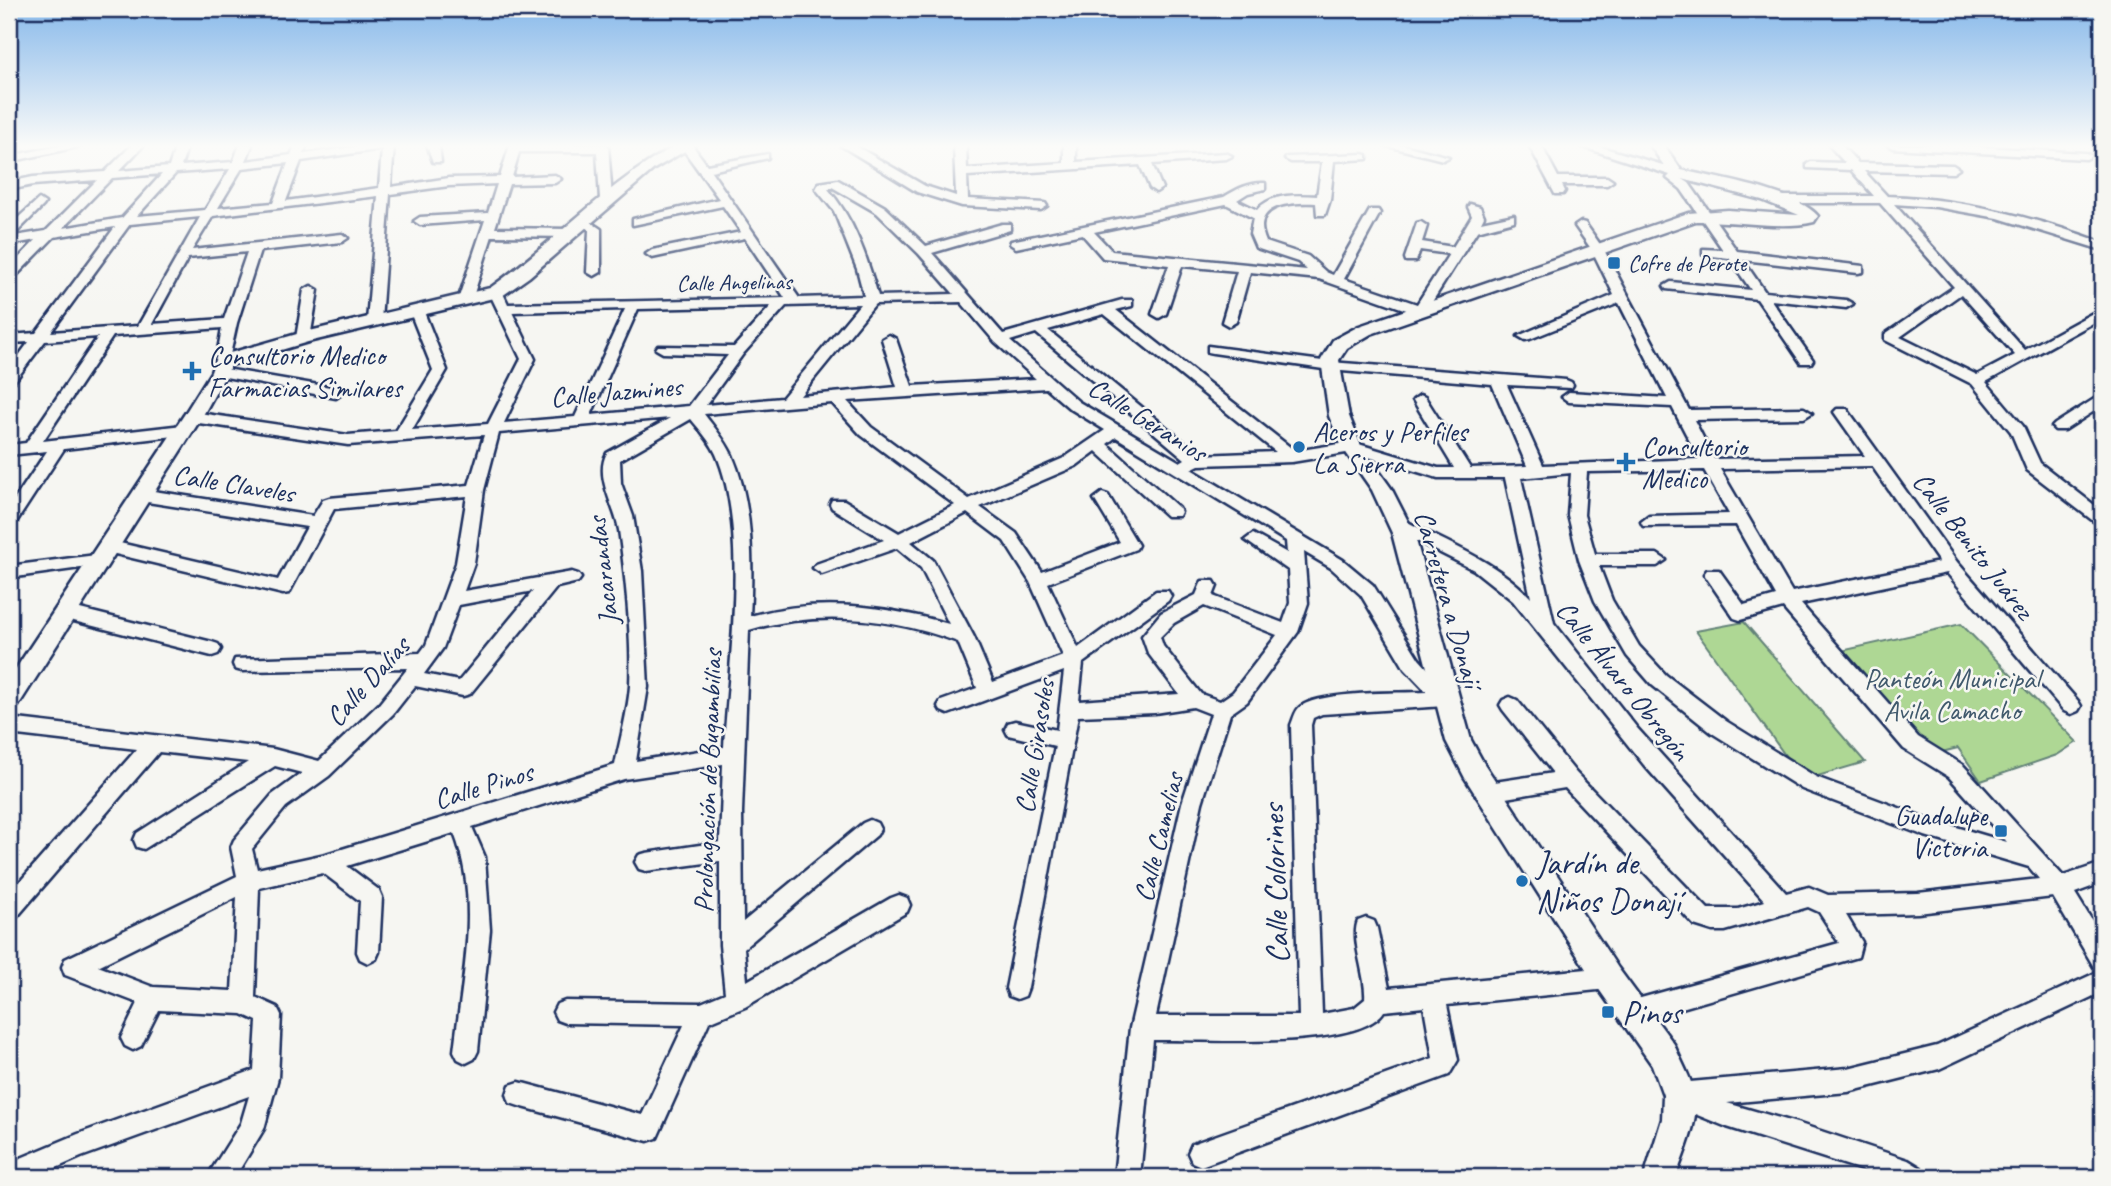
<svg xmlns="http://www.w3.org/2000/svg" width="2111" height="1186" font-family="Caveat,sans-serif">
<rect width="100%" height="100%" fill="#f6f6f2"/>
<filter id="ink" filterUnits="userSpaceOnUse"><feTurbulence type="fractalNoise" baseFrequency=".0143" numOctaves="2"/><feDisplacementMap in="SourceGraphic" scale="14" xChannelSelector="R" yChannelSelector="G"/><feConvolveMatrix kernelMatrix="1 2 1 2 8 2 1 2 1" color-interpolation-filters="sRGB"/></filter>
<g filter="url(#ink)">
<!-- green -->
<g fill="#aed794" stroke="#648379" stroke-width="2">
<polygon points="1744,622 1865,762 1811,778 1792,765 1696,631"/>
<polygon points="1961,624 2077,742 2057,755 1981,781 1958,748 1934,754 1841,651"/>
</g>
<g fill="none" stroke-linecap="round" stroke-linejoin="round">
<defs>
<g id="street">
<polygon points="64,145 86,145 9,162 9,156"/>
<path d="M132 145H144L119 171 169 167 176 145H188L181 166 233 162 240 145H252L246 161 291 155 295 145H307L303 154 369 145H394L391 187 449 178 500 177 510 145H608L612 199 606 203 600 199 597 152H519L512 177 555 175 561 179 555 183 509 184 495 228 570 229 576 233 570 237 492 236 472 300 465 304 458 300 485 220 420 225 414 221 420 217 488 213 497 184 449 186 390 194 381 321 374 325 367 321 378 196 213 216 192 250 342 234 348 238 342 242 260 251 237 323 228 364 223 365 216 361 222 328 113 336 43 441 183 425 191 430 183 435 64 449 15 524 9 526V508L47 451 9 455V445L26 443 98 337 45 341 14 382 9 384V369L29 342 9 343V335L36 333 115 227 54 237 14 278 9 279V268L36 240 9 245V237L46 231 97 180 33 185 9 190V182L33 177 105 172ZM382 149 379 188 286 201 301 161ZM288 163 273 203 218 208 242 168ZM230 169 205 210 137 216 176 173ZM162 174 122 218 63 228 112 178ZM200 217 138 326 51 332 130 224ZM247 252 224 319 152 324 188 258Z"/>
<polygon points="427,145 439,145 441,162 433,162"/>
<path d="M680 145H692L707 165 768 154V158L711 171 799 298 864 296 857 269 834 211 816 189 819 183 838 180 885 207 926 246 1002 224H1010V230L932 253 1003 334 1122 300H1132V306L1116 310 1295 451 1352 442 1438 468H1454L1413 400 1420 395 1425 397 1470 468 1527 466 1492 384 1330 370 1213 353 1208 352V346L1330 362 1566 380 1571 382 1573 385 1571 388 1507 385 1543 465 1699 459 1672 407 1569 402 1562 397 1569 392 1667 398 1619 303 1530 339 1525 340 1518 336 1614 295 1592 250 1575 226 1581 222 1585 223 1604 250 1689 410 1804 408 1812 413 1804 418 1694 420 1714 459 1865 456 1834 412 1837 409H1847L1957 562 2078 701 2081 706 2078 711 2071 714 2064 711 1947 573 1801 604 1918 737 1963 765 2063 876 2102 863V883L2075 893 2102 937V970L2094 967 2053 897 1918 913 1846 915 1862 942 1858 957 1630 1023 1622 1020 1618 1012 1622 1004 1630 1001 1839 943 1819 912 1808 907 1725 931H1713L1694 925 1565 788 1488 801 1481 798 1478 792 1481 786 1488 783 1553 773 1503 710 1500 705 1503 700 1510 697 1517 700 1576 773 1708 909H1738L1765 901 1644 765 1513 601 1474 570 1405 535 1390 524 1398 518 1404 520C1448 544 1495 560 1531 598L1505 478H1438L1352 452 1292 462 1199 465 1191 469 1343 560 1373 585 1419 659 1454 698 1452 703 1445 706 1322 714 1313 718 1311 725 1322 1014 1354 1008 1365 999C1367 976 1350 939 1358 921L1366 918 1374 921 1377 928 1389 988 1608 967 1616 970 1619 978 1616 986 1608 989 1447 1005 1458 1060 1449 1075 1201 1166 1192 1162 1188 1153 1192 1144 1433 1058 1424 1007 1384 1011C1360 1051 1200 1039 1153 1040L1140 1177H1114L1130 1028 1182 803 1211 714 1193 707 1155 713 1078 716 1028 988 1025 996 1017 999 1009 996 1006 988 1055 746 1008 735 1005 729 1008 723 1015 721 1057 730 1064 671 948 714 941 711 938 706 941 701 977 688 958 642C891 617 818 610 749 630L742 812 743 922 863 823 870 820 877 823 880 829 877 835 744 948 747 981 891 898 899 895 907 898 910 905 907 912 745 1007 709 1022 657 1138 648 1141 519 1106 510 1103 507 1094 510 1085 519 1082 642 1115 684 1025 565 1023 557 1020 553 1012 557 1004 565 1001 701 1003 725 993 720 945V861L646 871 639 869 635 862 639 855 646 853 720 842 723 764 624 779 472 827 485 857 490 930 478 1051 474 1059 466 1063 458 1059 454 1051C462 980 481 901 454 833L347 866 379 890 382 897 379 952 376 959 368 963 360 959 357 952 360 901 323 873 259 888 255 997 277 1007 281 1015 278 1078 264 1129 235 1177H207L241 1123 249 1096 81 1157 36 1177H9V1163L78 1134 254 1070 257 1021 242 1014 159 1010 141 1046 133 1050 125 1046 121 1038 138 1003 65 975 62 967 65 959 237 876 231 847 234 840 272 795 302 773 275 766 144 849 137 847 134 840 137 833 248 762 159 752 17 917 9 920V894L137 749 9 734V718L273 749 319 761 379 704 408 668 242 671 235 669 233 664 235 659 420 653 426 645 456 563 467 496 334 509 289 593 283 594 107 552 99 546 101 542 107 540 278 580 307 527 141 501 135 499 133 495 135 491 141 489 313 516 323 500 329 498 469 485 484 435 348 445 192 422 184 417 192 412 348 435 396 431 433 370 410 312 412 309 417 308 424 312 447 370 412 430 488 424 521 359 489 292 491 289H501L508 304 785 298 745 238 652 258 646 254 652 250 741 232 723 206 633 225V219L719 199ZM832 187 877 213 919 254 954 294 878 296C867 257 854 219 828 189ZM961 302 995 342 1036 379 912 386 896 339 889 335 882 339 897 387 800 396 875 304ZM860 304 782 398 706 405 743 354 786 306ZM771 306 734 347 658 346 656 349 663 353 728 355 689 406 591 415 638 309ZM625 309 575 417 504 423 535 359 512 312ZM1104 314 1276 452 1200 455 1048 330ZM1036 333 1185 459 1180 462 1079 402 1010 341ZM1046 388 1069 408 1105 430 1064 458 969 499 871 427 847 401ZM832 403 861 435 955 505 899 533 844 500H832L830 504 832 508 884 540 816 564 813 568 822 574 897 548 921 568 949 624C883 605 817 597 750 616 753 565 753 503 732 455 725 440 714 427 704 414ZM670 418 607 453C594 476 615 506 619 530 626 580 632 636 630 686 628 712 620 740 615 765L326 854 257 869 252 849 286 807 329 776 393 714 415 686 463 696 470 694 557 587 578 582 581 578 578 574 572 572 464 591 474 563 484 490 499 433ZM691 419C700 430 710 441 716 454 749 528 729 666 724 747L636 761 648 687 642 571 633 516 621 483 620 460ZM1116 437 1286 541 1287 553 1253 534 1245 540 1288 570 1290 603 1283 623 1213 596 1217 586 1214 581H1202L1196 595 1161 613 1142 636 1148 653 1179 694 1079 701 1083 663 1168 601 1171 596 1168 591H1156L1078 648 1048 583 1136 549 1138 545 1108 495 1102 493 1094 499 1120 542 1042 572 1016 533 980 507 1076 466 1096 451 1167 516H1179L1181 512 1179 508 1107 444ZM1872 466 1939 562 1792 592 1720 469ZM1704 470 1729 514 1649 516 1641 522 1643 526 1736 525 1776 596 1744 605 1719 570H1707L1704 574 1734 618 1740 620 1783 608 1904 749 1949 777 2007 842 1926 818 1816 777 1726 721 1666 675 1639 646 1612 600 1599 566H1657L1666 560 1657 554H1595L1584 515 1587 472ZM1571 473 1568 515 1579 560 1595 601 1627 656 1652 685 1712 733 1802 789 1925 836 2029 867 2039 879 1918 893 1828 895 1809 887 1786 893 1637 728 1554 623 1521 478ZM967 513 1004 541 1030 582 1063 656 993 682 974 637 933 560 911 542ZM1304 552 1331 568 1361 595 1405 669 1427 692C1397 693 1324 691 1301 706 1295 710 1294 718 1291 725L1299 1016H1156L1202 803 1230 714 1247 702 1298 632 1308 603ZM533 591 459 681 424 674 443 648 459 605ZM1204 606 1277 635 1233 692 1220 701 1201 694 1163 646 1160 637 1174 623ZM237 897 232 991 153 987 98 966Z"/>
<polygon points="840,145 854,145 925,186 956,196 954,145 966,145 967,169 1064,163 1064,145 1076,145 1076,162 1226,153 1232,156 1226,159 1152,164 1162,188 1156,192 1150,188 1140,165 967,176 968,199 1045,203 1047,206 1041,210 962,206 917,192"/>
<polygon points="1384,145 1404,145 1449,157 1443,160"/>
<polygon points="1529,145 1541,145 1558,177 1607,177 1613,181 1607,185 1562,185 1565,191 1563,194 1555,194"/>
<polygon points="1577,145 1594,145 1680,170 1682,173 1678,176 1689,183 1737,251 1863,266 1863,272 1858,273 1743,260 1765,292 1846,300 1853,304 1846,308 1771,300 1813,360 1811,363 1801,363 1757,299 1666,289 1664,286 1671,282 1751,290 1729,258 1703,255 1703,249 1723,250 1681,189 1667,178 1670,175"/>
<path d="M1829 145H1841L1858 163 1953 165 1959 169 1953 173 1864 171 1887 196C1961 198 2033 217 2102 242V250L1998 218 1936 207 1894 204 2025 350 2102 308V318L1986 382 2023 426 2040 463 2102 511V525L2096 523 2027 470 2011 432 1972 384 1885 340V334L1954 287 1880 203H1771V197L1775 196H1874L1851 170 1807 168V164L1811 162 1845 163ZM1961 294 2015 355 1977 375 1900 337Z"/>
<polygon points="1887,145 1948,145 2086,153 2092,156 2086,159 1893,148"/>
<path d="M1363 154 1367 155V159L1334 161 1330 200 1325 215H1317L1316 203C1290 202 1249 204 1266 242L1308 256 1326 272 1333 275 1370 210H1378L1380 213 1344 279 1417 304 1449 254 1420 250 1416 261H1406L1405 258 1417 223 1421 222 1427 226 1422 242 1453 247 1472 216 1468 207 1470 204 1480 207 1484 216 1481 222 1514 215V221L1477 231 1425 313H1415L1319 279 1250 272 1236 322 1229 326 1222 322 1237 271 1182 266 1166 314 1159 318 1152 314 1169 265 1103 258 1082 234 1016 248 1010 244 1011 241 1224 197C1237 189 1250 182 1265 183V189L1248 193 1237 200 1257 210C1272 193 1296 195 1317 196L1322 162H1291L1285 159 1287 157ZM1226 204 1253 218 1250 234 1256 248 1298 262 1307 270 1112 251 1094 232Z"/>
<polygon points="39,199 45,203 43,206 13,236 9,237 9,226"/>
<polygon points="583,217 601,229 601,272 594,276 587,272 589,230 577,221"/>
<polygon points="311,286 318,290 310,338 303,342 296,338 304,290"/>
<polygon points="220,368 336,388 343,393 336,398 215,375 213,372"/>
<polygon points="2102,394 2102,406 2065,430 2055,430 2052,427 2055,424"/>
<polygon points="96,555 102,557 105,561 102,565 9,578 9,566"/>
<polygon points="64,605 212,642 218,644 221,649 218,654 212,656 58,617 55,612 58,607"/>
<polygon points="2102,970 2102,992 1939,1069 1848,1092 1727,1103 1800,1124 1908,1160 1921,1168 1925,1177 1884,1177 1727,1127 1670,1104 1667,1095 1670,1086 1679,1083 1848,1068 1937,1046"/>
</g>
<g id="secondary">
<path d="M677 145H695L654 169 529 277 502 296 308 342 231 365 202 417 18 706 9 709V679L184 415 211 372 216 357 297 334 490 288C554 243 608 182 677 145Z"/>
<path d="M1650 145H1664L1681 170C1715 178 1797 191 1818 216L1814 222C1782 230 1732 220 1696 221L1371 334 1347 348 1339 360 1349 416 1361 446 1391 488 1414 533 1471 740 1483 762 1618 968 1674 1044C1680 1060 1692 1079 1695 1096 1699 1122 1684 1152 1676 1177H1644L1662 1119 1663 1095 1652 1065 1598 988 1465 778 1446 741 1392 533 1372 490 1342 447 1329 416 1321 360 1333 340 1359 326 1688 213 1728 210 1799 215 1762 200 1671 176Z"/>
</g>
</defs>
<!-- street casing -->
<use href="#street" stroke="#1b2f5e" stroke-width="5"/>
<!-- secondary casing -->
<use href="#secondary" stroke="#1b2f5e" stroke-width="5"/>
<!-- street -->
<use href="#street" fill="#f6f6f2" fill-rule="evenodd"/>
<!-- secondary -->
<use href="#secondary" fill="#f6f6f2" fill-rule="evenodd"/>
</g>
</g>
<!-- sky -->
<linearGradient id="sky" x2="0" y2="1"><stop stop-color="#86b8ea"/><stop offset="0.47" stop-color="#fbfbf9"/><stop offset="1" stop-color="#fbfbf9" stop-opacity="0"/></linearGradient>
<rect width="2111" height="311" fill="url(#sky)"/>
<!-- markers -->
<g fill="#1f6fb2" stroke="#f6f6f2" stroke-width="2.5">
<rect x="1607" y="256" width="14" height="14" rx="3.5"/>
<path d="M188.5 360.5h7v7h7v7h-7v7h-7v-7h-7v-7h7z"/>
<circle cx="1299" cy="447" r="7"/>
<path d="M1622.5 451.5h7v7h7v7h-7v7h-7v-7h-7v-7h7z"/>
<rect x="1994" y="824" width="14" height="14" rx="3.5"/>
<circle cx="1522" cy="881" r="7"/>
<rect x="1601" y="1005" width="14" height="14" rx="3.5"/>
</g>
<g text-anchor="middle" stroke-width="5" stroke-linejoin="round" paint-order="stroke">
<!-- far-poi labels -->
<g font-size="23" fill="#1b2f5e" stroke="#f6f6f2" text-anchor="start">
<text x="1628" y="271">Cofre de Perote</text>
</g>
<!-- far-street labels -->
<g font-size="23" fill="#1b2f5e" stroke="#f6f6f2">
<text transform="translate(734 282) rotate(-1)" y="8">Calle Angelinas</text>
</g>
<!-- poi labels -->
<g font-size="28" fill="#1b2f5e" stroke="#f6f6f2" text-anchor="start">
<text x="208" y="365">Consultorio Medico<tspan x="208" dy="32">Farmacias Similares</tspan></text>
<text x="1313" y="441">Aceros y Perfiles<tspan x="1313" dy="32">La Sierra</tspan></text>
<text x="1642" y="456">Consultorio<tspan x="1642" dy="32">Medico</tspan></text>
<text x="1987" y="825" text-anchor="end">Guadalupe<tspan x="1987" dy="32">Victoria</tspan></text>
</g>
<!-- street labels -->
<g font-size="28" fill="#1b2f5e" stroke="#f6f6f2">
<text transform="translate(616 391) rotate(-5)" y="10">Calle Jazmines</text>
<text transform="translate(1148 419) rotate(32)" y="10">Calle Geranios</text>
<text transform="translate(234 483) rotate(9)" y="10">Calle Claveles</text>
<text transform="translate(1974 545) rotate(52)" y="10">Calle Benito Juárez</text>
<text transform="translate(602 571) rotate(-97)" y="10">Jacarandas</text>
<text transform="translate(1449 599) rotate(74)" y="10">Carretera a Donají</text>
<text transform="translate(1624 680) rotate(51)" y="10">Calle Álvaro Obregón</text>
<text transform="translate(367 681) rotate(-48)" y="10">Calle Dalias</text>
<text transform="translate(1034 746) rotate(-81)" y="10">Calle Girasoles</text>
<text transform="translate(707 781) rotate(-88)" y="10">Prolongación de Bugambilias</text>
<text transform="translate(483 785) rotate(-17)" y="10">Calle Pinos</text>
<text transform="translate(1158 837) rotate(-76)" y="10">Calle Camelias</text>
</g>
<!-- park labels -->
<g font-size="28" fill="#40596c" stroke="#f6f6f2">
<text x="1952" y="688">Panteón Municipal<tspan x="1952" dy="32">Ávila Camacho</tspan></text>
</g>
<!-- near-poi labels -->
<g font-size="33" fill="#1b2f5e" stroke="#f6f6f2" text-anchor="start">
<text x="1536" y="874">Jardín de<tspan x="1536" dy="38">Niños Donají</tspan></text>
<text x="1622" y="1024">Pinos</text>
</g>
<!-- near-street labels -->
<g font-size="33" fill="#1b2f5e" stroke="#f6f6f2">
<text transform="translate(1274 884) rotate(-92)" y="12">Calle Colorines</text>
</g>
</g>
<!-- margin -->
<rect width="2111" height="1186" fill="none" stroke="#f6f6f2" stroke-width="35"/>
<rect x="18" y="18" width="2076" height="1151" fill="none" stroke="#1b2f5e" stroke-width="2.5" filter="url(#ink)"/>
</svg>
